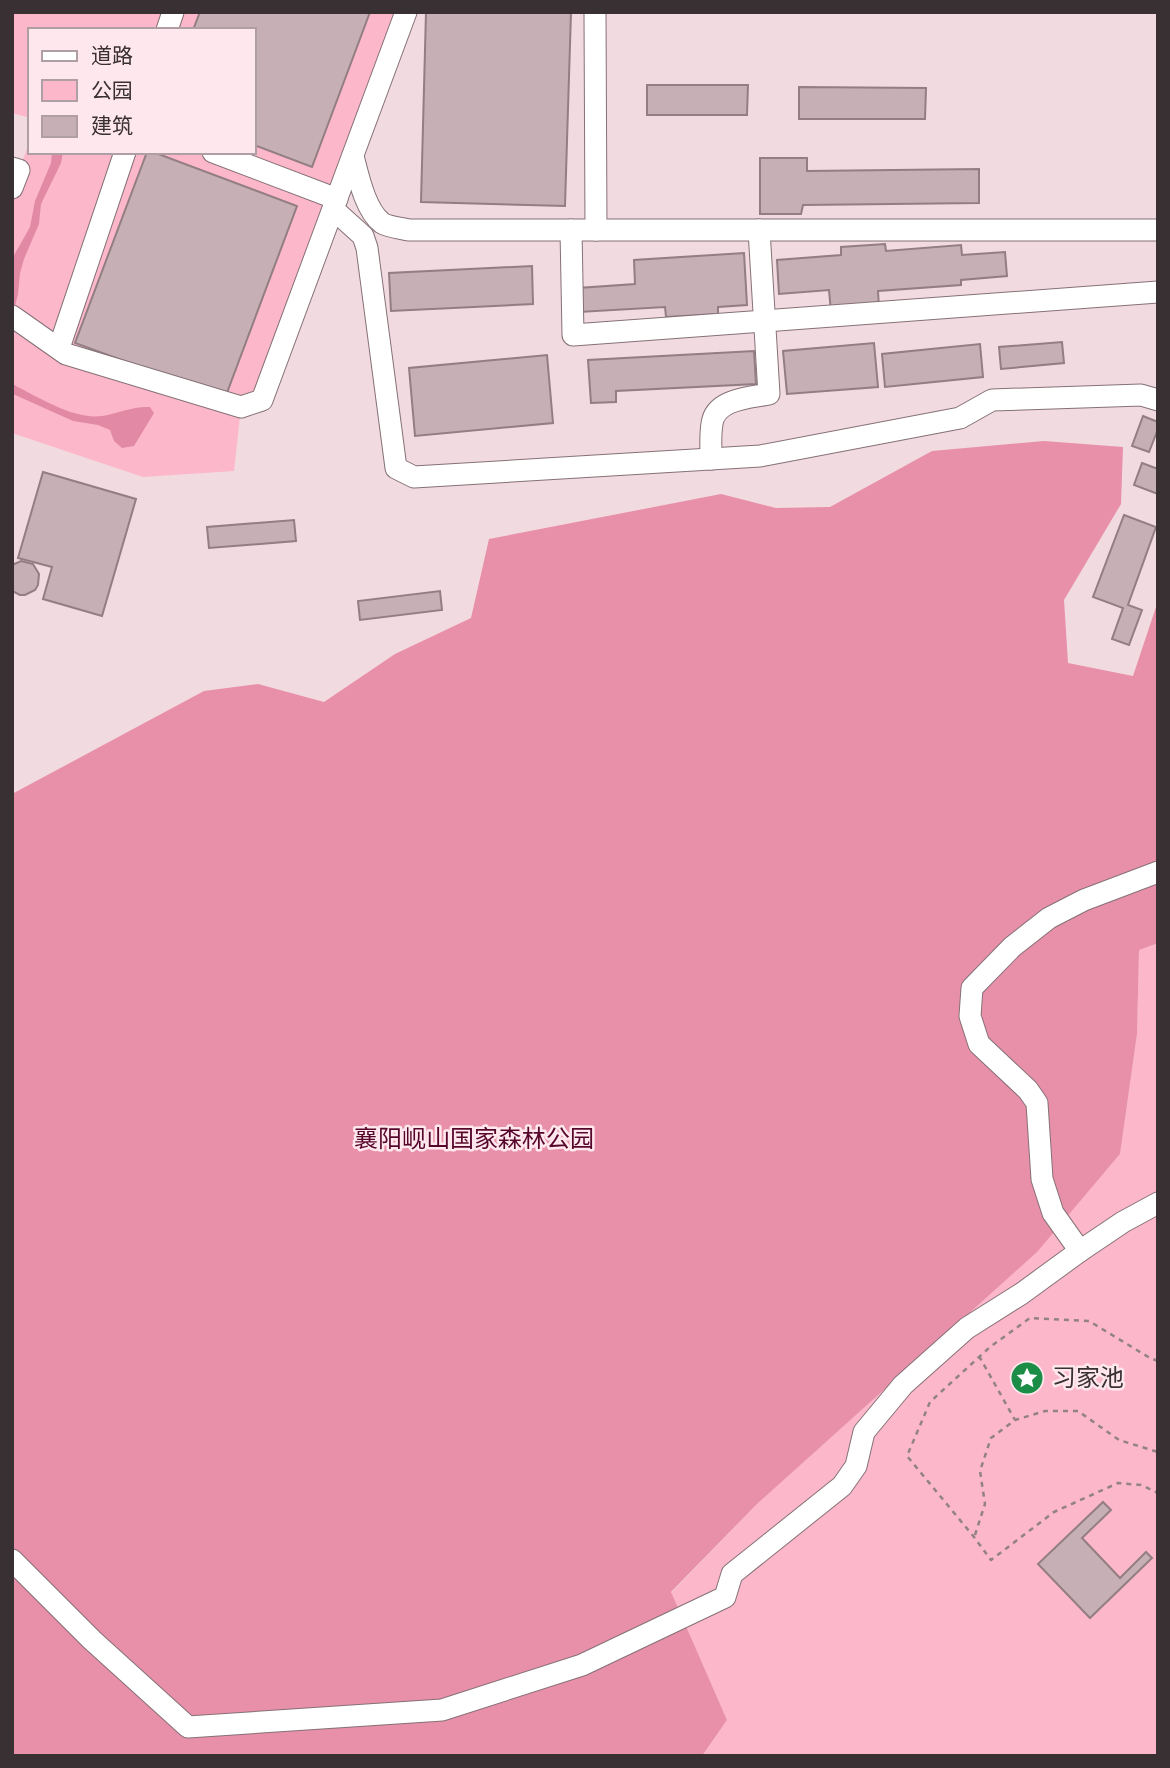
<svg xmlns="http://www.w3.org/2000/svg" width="1170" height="1768" font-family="Signika,'Noto Sans SC',sans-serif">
<rect width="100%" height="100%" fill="#f1dae0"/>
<!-- green -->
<g fill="#fcb7cb">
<polygon points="12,12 406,12 262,400 241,407 234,471 143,477 12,433 12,188 30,141 30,152 254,152 254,30 30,30 30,118 12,113"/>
<polygon points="1158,943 1158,1756 702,1756 727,1720 671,1593 757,1504 1036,1252 1120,1154 1137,1034 1139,949"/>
</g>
<!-- forest -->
<polygon fill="#e88faa" points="1044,441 1123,447 1121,504 1064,600 1068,663 1133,676 1158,601 1158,943 1139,950 1137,1034 1120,1154 1037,1252 757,1504 671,1592 727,1720 702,1756 12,1756 12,794 204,691 258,684 324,702 395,654 471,618 489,539 721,494 776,508 830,507 932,451"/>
<!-- water -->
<g fill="#e28aa5">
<polygon points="52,152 63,152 61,163 41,204 39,224 24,259 20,273 18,294 12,318 13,257 30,227 35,201 51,163"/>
<path d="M12 383 16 386C40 398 75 420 102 416 119 413 133 406 150 407L154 413 134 446 122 448 114 441 110 430 98 425 73 421 13 394Z"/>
</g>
<!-- building -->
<g fill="#c6b0b6" stroke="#927e83" stroke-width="2">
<polygon points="200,12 370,12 312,167 254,145 254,30 193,30"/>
<polygon points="426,12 571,12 565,206 421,202"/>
<polygon points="647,85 748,85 747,115 647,115"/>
<polygon points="799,87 926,88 925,119 799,119"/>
<polygon points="147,152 153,152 297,206 225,398 75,343"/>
<polygon points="760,158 807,158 807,171 979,169 979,203 803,205 801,214 760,214"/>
<polygon points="885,244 886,251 961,245 962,255 1005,252 1007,276 961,280 961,285 878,291 879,308 831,312 829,290 779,294 777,260 841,255 841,247"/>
<polygon points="744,253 747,305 718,307 718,314 666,317 665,307 579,312 578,288 635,284 634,260"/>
<polygon points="532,266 533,304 391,311 389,273"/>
<polygon points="1062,342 1064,363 1001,369 999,347"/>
<polygon points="874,343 878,387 787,394 783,351"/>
<polygon points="980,344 983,377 885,387 882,354"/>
<polygon points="754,351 756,384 616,391 616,402 591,403 588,360"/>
<polygon points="547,355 553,423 415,436 409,368"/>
<polygon points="1143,416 1158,422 1158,429 1149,452 1132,446"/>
<polygon points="1142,463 1158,469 1158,494 1134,485"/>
<polygon points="43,472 136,499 102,616 43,599 52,567 18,558"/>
<polygon points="1124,515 1156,527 1128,605 1142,610 1129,645 1112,639 1123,608 1093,597"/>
<polygon points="294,520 296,541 209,548 207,527"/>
<polygon points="21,561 33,564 39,574 38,585 35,590 25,595 20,595 12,591 12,565"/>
<polygon points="440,591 442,610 360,620 358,601"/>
<polygon points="1103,1502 1111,1510 1082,1538 1120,1578 1146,1552 1152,1558 1090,1618 1038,1564"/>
</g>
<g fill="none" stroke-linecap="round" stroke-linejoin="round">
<defs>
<g id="minor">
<polyline points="595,12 596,230"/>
<polyline points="167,30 173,12"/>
<polyline points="213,152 337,199"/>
<path d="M353 156C358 175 365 210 382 223 388 227 401 228 409 230H1158"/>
<polyline points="12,168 19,170 12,188"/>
<polyline points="333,209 363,236 367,248 396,468 414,477 760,456 960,418 992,400 1141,395 1158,400"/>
<polyline points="571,230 573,335 1158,292"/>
<polyline points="12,316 66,354 241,407 262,400 406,12"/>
<polyline points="59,348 125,152"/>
<path d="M711 459C711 447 710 435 712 424 715 399 749 398 769 394L759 230"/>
<polyline points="1158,872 1084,900 1049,918 1012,947 972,988 970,1016 979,1044 1028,1090 1037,1103 1042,1179 1053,1213 1080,1251 1123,1222 1158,1203"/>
<polyline points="12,1560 92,1640 188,1727 442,1710 582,1665 725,1597 732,1574 842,1486 856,1466 864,1432 903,1385 967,1328 1021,1294 1080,1251"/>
</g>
</defs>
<!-- minor casing -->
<use href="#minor" stroke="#857176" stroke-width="23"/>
<!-- path -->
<g stroke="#928286" stroke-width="2.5" stroke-dasharray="5 5" stroke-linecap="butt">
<polyline points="979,1356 1015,1420"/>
<polyline points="1158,1361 1150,1358 1089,1321 1030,1318 990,1347 930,1402 907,1456 974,1537 991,1560 1054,1512 1118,1483 1141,1485 1158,1493"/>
<polyline points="975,1535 985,1504 980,1471 991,1438 1015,1420 1045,1411 1078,1411 1119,1440 1158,1452"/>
</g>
<!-- minor -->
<use href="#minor" stroke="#fff" stroke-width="21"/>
</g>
<!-- icons -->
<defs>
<symbol id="sight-disc" viewBox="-11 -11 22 22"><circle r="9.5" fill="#1c8d46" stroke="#fee7ed"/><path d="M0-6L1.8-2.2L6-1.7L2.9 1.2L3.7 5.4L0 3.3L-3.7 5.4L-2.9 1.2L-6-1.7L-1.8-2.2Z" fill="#fff"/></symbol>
</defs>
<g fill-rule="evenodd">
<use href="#sight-disc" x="1008" y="1359" width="38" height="38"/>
</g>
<g text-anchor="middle" stroke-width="5" stroke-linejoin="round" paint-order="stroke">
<!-- park labels -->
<g font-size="24" fill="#56062b" stroke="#fee7ed">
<text x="474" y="1147">襄阳岘山国家森林公园</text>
</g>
<!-- poi labels -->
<g font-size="24" fill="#393033" stroke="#fee7ed" text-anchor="start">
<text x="1052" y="1386">习家池</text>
</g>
</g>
<!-- border -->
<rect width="1170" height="1768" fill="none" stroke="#393033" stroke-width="28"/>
<!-- legend -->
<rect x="28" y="28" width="228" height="126" fill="#fee7ed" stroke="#af9ea3" stroke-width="2"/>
<rect x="42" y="51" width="35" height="10" fill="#ffffff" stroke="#af9ea3" stroke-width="2"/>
<text x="91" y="63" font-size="21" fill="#393033">道路</text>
<rect x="42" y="80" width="35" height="21" fill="#fcb7cb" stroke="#af9ea3" stroke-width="2"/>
<text x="91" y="98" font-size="21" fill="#393033">公园</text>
<rect x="42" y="116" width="35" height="21" fill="#c6b0b6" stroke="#af9ea3" stroke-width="2"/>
<text x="91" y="133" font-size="21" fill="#393033">建筑</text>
</svg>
